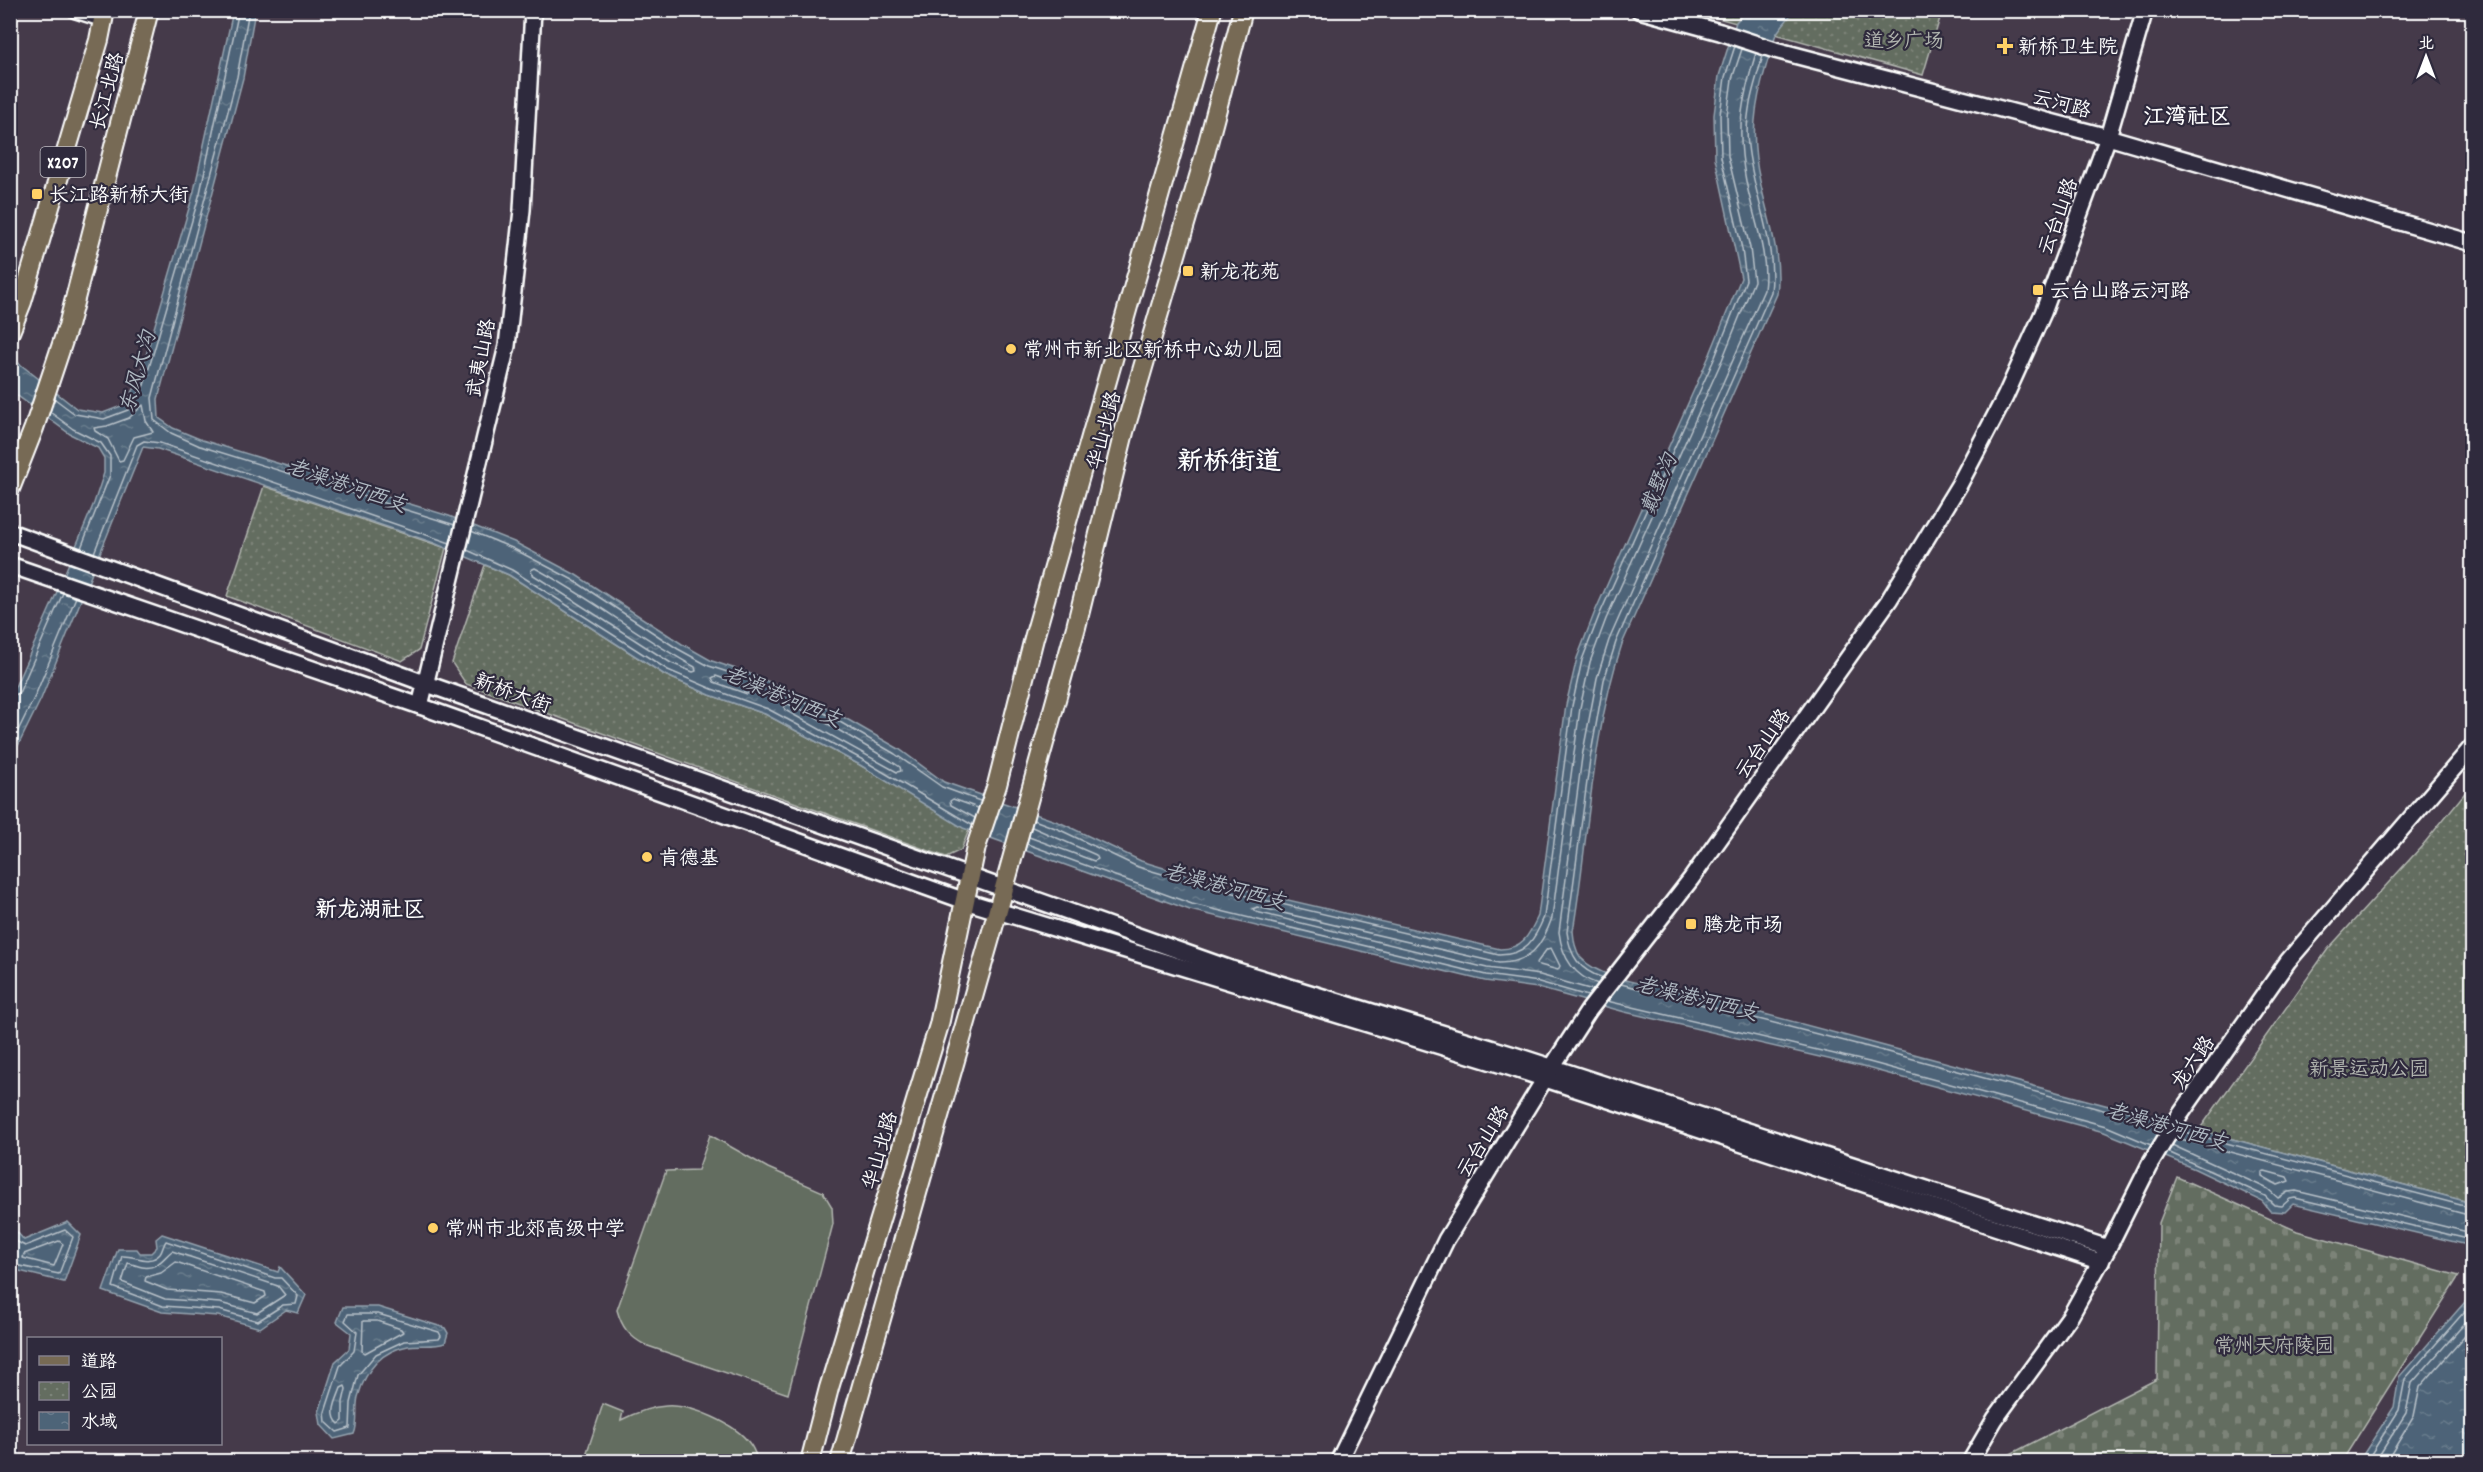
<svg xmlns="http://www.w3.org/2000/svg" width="2483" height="1472" font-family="Dekko,'LXGW WenKai TC',sans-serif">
<defs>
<pattern id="cemetery-stones" width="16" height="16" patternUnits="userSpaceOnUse" patternTransform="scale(1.5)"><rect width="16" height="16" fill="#646d60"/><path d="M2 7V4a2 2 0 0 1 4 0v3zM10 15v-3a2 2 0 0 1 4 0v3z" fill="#7b8378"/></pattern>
<pattern id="park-dots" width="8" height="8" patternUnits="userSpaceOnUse" patternTransform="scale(1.5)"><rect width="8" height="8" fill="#646d60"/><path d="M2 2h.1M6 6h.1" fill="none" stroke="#7b8378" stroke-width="1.8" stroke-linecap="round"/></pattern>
<pattern id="water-ripples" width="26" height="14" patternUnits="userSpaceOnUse" patternTransform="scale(1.5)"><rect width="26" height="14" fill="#4d6478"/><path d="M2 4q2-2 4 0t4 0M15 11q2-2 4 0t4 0" fill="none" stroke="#687b8c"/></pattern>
</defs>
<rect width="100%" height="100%" fill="#453a4a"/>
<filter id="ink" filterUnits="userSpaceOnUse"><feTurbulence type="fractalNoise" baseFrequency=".0167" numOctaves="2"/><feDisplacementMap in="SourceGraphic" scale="12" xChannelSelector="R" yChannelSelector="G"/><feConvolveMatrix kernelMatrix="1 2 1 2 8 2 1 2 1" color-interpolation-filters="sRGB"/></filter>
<g filter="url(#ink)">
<!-- grass -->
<g fill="#646d60" stroke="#b2b6b0" stroke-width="1.5">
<path d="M710 1135 768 1168 823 1192 832 1207 833 1224 788 1394 645 1345C629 1336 622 1328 617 1310L666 1171 698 1170Z"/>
<path d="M603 1404 623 1412 621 1420C635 1413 650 1407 666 1406 691 1404 736 1424 750 1444 754 1449 756 1456 758 1461H584Z"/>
</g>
<!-- cemetery -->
<polygon fill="url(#cemetery-stones)" stroke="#b2b6b0" stroke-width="1.5" points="2177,1177 2297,1231 2459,1276 2342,1461 1997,1461 2157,1379 2159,1223"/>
<!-- park -->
<g fill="url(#park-dots)" stroke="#b2b6b0" stroke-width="1.5">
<polygon points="1693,11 1942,11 1923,75"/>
<polygon points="264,486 446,548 419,650 402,661 227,596"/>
<polygon points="485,565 509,575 665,675 710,695 765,714 860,765 969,830 961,850 946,857 466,684 452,663"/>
<polygon points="2472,784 2472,1203 2199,1130 2328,949 2422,846"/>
</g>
<!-- water -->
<g fill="url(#water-ripples)" stroke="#94a2ae" stroke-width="1.5">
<path d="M233 11H255L243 78 158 399 159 418 173 428 202 440 449 516 514 542 576 575 682 644 712 661 748 673 817 702 899 749 944 782 1061 823 1141 861 1206 881 1500 949C1523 949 1529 935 1538 916L1566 705 1577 658 1594 614 1710 354 1741 278 1715 158 1714 115 1719 76 1736 22 1746 11H1793C1789 19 1782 25 1777 33 1772 41 1770 54 1767 63 1754 106 1750 137 1760 181 1768 219 1782 255 1777 294L1622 644C1591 737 1589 836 1573 931 1574 941 1575 950 1581 958 1594 973 1632 984 1652 984L2472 1203V1246L2293 1204 2285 1212 2270 1211 2262 1201 2195 1169 2104 1132 1867 1068 1625 1012 1538 988 1485 981 1190 910 963 828 860 765 765 714 710 695 665 675 509 575 434 543 158 449 143 447 41 699 11 760V696L51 606 94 503 104 473V458L98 448 70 434 11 391V357L77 409 103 413 124 405 138 383 194 191Z"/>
<polygon points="68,1222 81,1235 64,1282 11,1269 11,1233 16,1231 24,1240"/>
<polygon points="162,1234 278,1272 280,1267 306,1295 298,1313 286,1310 260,1328 218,1316 162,1312 103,1291 118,1249 137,1249 140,1253 151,1253 157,1247 156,1239"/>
<polygon points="2472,1294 2472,1461 2359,1461 2394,1407 2399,1377"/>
<path d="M343 1307H378L445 1328 448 1333 445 1343C433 1347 420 1344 408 1346 380 1351 365 1372 358 1397 355 1409 359 1423 354 1434L334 1439 321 1425 319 1412 335 1362 349 1349 351 1333 337 1322Z"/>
</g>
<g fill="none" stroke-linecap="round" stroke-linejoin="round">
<!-- shore -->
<g stroke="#b8c1c9" stroke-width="1.5">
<polyline points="249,10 237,77 152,398 154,420 171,433 200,446 455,525"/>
<polyline points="55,399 75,414 104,419 128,410 144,385 200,193 239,10"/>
<polygon points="143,405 146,421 153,432 134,437 123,460 119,461 108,439 95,431 94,428 107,426 129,418"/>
<polyline points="50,412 73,429 101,443 110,456 110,475 81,548"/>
<polyline points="471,531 512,548 573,580 678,649 709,666 746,678 814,707 895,754 942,787 980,801"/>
<polyline points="467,550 512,570 668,670 712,689 768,709 863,760 972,825"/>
<polyline points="94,553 137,445 144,441 160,443 450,543"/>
<path d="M535 568C591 598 640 637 695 667L696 671 693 672 671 663 532 574 531 570Z"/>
<polygon points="716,676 749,688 751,692 747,694 714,682 712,678"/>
<polyline points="10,697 19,693 63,593"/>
<polygon points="788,704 811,714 891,761 900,767 901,771 897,772 785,710 784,706"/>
<polyline points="10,747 35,696 76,597"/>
<polyline points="975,818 951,805 950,801 953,799 978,808"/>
<path d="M1034 820 1058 829 1138 867 1204 886 1499 955C1526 955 1535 939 1544 917L1572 706 1582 660 1599 616 1715 357 1746 280 1742 249 1721 157 1720 115 1725 77 1735 46"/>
<polyline points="1029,837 1094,861 1098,859 1096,855 1032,827"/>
<polyline points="1027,844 1192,904 1486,975 1539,982 1588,996"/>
<polygon points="1551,948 1560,966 1558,970 1536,964 1547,949"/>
<path d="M1603 978C1579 970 1570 956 1567 932L1590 759 1604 680 1616 642 1771 292C1777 243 1753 195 1748 146 1744 115 1754 85 1763 56"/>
<path d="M1598 984C1573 976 1562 957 1559 932L1582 757 1597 678 1609 640 1764 290C1769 252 1753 218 1746 181 1736 130 1741 102 1756 53"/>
<polyline points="1621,984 1876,1049 2163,1126"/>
<path d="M1593 990 1540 975 1487 968 1256 912 1253 909 1257 907 1499 963C1530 963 1542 946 1552 918L1580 708 1590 662 1606 619 1722 360 1754 281 1750 248 1728 156 1727 116 1732 79 1742 49"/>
<polyline points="1607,1001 1869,1062 2106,1126 2151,1145"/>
<polyline points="2181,1131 2472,1208"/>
<polyline points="2177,1138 2472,1216"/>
<polyline points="2172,1145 2268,1189 2278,1198 2288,1192 2296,1191 2472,1233"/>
<polyline points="2168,1152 2265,1196 2274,1205 2282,1206 2290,1199 2295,1198 2472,1240"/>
<polygon points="2265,1171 2287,1177 2289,1181 2278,1185 2262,1176 2262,1172"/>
<polyline points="10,1238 25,1246 65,1230 73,1237 59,1274 10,1264"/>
<polygon points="59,1241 63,1244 54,1266 23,1258 24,1254"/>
<path d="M166 1241 275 1278H281L298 1296 296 1304 283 1305 258 1321 219 1310 163 1306 113 1287 122 1256C135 1255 149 1266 160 1254 163 1250 163 1245 166 1241Z"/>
<path d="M172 1251 278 1286 285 1295 257 1313 220 1303 165 1299 122 1282 128 1263C133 1264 137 1266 142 1267 157 1270 163 1258 172 1251Z"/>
<polygon points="176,1262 265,1292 266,1296 255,1303 221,1294 167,1290 145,1281 146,1277 161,1273"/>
<polygon points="348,1314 378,1314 439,1332 441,1336 439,1339 404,1341 376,1354 358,1375 351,1403 350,1428 337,1432 326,1422 325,1412 340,1366 354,1351 357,1332 345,1321"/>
<polygon points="363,1321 377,1321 401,1329 403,1332 365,1353 362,1351"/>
<path d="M345 1386 346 1389 343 1402V1421L339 1424C328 1414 337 1400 341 1388Z"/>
<polyline points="2366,1462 2399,1410 2405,1379 2472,1303"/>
<polyline points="2375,1462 2406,1413 2412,1383 2472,1315"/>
<polyline points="2386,1462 2414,1416 2420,1387 2472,1328"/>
</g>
<defs>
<g id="minor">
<polyline points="76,10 104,19"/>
<polyline points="1639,10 1720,32 1775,50 2108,137 2472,243"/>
<polyline points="10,532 427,684 1231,969 1517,1056 2108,1248"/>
<polyline points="10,565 420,706 965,901 1512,1068 2101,1262"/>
<polyline points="420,706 507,346 522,210 533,10"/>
<polyline points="1338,1462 1446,1240 1552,1067 1589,1010 1691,879 1889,600 1959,485 2005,397 2043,313 2108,137 2145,10"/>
<polyline points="1970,1462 1995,1419 2071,1315 2108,1248 2149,1166 2180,1115 2288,961 2472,747"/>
</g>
<g id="major">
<polyline points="10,332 22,302 99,40 105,10"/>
<polyline points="10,489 34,428 68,326 149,10"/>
<polyline points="810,1462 829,1388 939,1025 976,847 997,785 1034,638 1212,10"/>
<polyline points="840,1462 998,910 1076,627 1124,432 1200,173 1243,10"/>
</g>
</defs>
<!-- minor casing -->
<use href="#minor" stroke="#fff" stroke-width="20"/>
<!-- major casing -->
<use href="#major" stroke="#fff" stroke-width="22"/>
<!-- minor -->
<use href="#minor" stroke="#2f2a3d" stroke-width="15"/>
<!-- major -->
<use href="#major" stroke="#776a54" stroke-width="18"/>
</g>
</g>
<!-- markers -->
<g fill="#ffd166" stroke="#2f2a3d" stroke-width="2">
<path d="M2002 37h6v6h6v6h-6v6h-6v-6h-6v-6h6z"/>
<rect x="31" y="188" width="12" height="12" rx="3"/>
<rect x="1182" y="265" width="12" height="12" rx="3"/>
<rect x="2032" y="284" width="12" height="12" rx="3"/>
<circle cx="1011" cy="349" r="6"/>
<circle cx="647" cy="857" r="6"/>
<rect x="1685" y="918" width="12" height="12" rx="3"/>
<circle cx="433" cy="1228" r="6"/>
</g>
<g text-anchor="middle" stroke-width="4.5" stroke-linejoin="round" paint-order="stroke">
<!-- shield labels -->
<rect fill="#2f2a3d" stroke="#c1bfc5" stroke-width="1.5" x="40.5" y="147" width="45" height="30" rx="4.5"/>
<g font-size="18" font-weight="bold" fill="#fff">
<text x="63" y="168">X207</text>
</g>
<!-- park labels -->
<g font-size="20" fill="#b2b6b0" stroke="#2f2a3d">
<text x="1904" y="47">道乡广场</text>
<text x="2369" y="1075">新景运动公园</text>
<text x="2274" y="1352">常州天府陵园</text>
</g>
<!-- poi labels -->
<g font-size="20" fill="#fff" stroke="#2f2a3d" text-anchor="start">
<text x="2018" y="53">新桥卫生院</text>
<text x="49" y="201">长江路新桥大街</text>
<text x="1200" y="278">新龙花苑</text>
<text x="2050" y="297">云台山路云河路</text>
<text x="1023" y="356">常州市新北区新桥中心幼儿园</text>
<text x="659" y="864">肯德基</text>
<text x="1703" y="931">腾龙市场</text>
<text x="445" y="1235">常州市北郊高级中学</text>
</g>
<!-- street labels -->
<g font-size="20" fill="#fff" stroke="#2f2a3d">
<text transform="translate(106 91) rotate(-75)" y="7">长江北路</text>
<text transform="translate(2062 103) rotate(15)" y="7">云河路</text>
<text transform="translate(2057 216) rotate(-70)" y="7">云台山路</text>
<text transform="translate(480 358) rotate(-79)" y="7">武夷山路</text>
<text transform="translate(1103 430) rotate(-75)" y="7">华山北路</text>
<text transform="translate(513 692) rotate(20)" y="7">新桥大街</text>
<text transform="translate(1762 743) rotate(-55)" y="7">云台山路</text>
<text transform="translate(2192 1062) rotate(-55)" y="7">龙六路</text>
<text transform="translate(1482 1141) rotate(-58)" y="7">云台山路</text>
<text transform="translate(879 1150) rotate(-74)" y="7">华山北路</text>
</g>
<!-- water labels -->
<g font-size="21" font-style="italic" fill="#afb9c2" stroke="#2f2a3d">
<text transform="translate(137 372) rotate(-74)" y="7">东风大沟</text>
<text transform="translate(1658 484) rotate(-67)" y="7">戴墅沟</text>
<text transform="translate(347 485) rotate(19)" y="7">老澡港河西支</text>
<text transform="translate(783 696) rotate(23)" y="7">老澡港河西支</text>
<text transform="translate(1225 886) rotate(15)" y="7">老澡港河西支</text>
<text transform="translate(1697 998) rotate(14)" y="7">老澡港河西支</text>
<text transform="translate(2167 1126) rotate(16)" y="7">老澡港河西支</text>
</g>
<!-- quarter labels -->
<g font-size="22" font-weight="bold" fill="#fff" stroke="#2f2a3d">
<text x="2187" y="123">江湾社区</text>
<text x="370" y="916">新龙湖社区</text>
</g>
<!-- district labels -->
<g font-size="26" font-weight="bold" fill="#fff" stroke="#2f2a3d">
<text x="1229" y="469">新桥街道</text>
</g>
</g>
<!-- margin -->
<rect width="2483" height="1472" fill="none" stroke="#2f2a3d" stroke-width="36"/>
<rect x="18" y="18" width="2447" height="1436" fill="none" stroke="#fff" stroke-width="2" filter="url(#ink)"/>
<!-- legend -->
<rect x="27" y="1337" width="195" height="108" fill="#2f2a3d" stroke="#827f8b" stroke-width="1.5"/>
<rect x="39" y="1356" width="30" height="9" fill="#776a54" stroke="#827f8b" stroke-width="1.5"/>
<text x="81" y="1367" font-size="18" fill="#ffffff">道路</text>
<rect x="39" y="1382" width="30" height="18" fill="url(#park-dots)" stroke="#827f8b" stroke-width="1.5"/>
<text x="81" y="1397" font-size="18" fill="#ffffff">公园</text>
<rect x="39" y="1412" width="30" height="18" fill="url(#water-ripples)" stroke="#827f8b" stroke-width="1.5"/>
<text x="81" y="1427" font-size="18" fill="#ffffff">水域</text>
<!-- north arrow -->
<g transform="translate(2426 57)" stroke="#2f2a3d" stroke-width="4.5" paint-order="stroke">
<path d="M0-4.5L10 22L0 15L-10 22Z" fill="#ffffff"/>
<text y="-9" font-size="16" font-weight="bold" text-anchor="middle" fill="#ffffff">北</text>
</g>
</svg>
